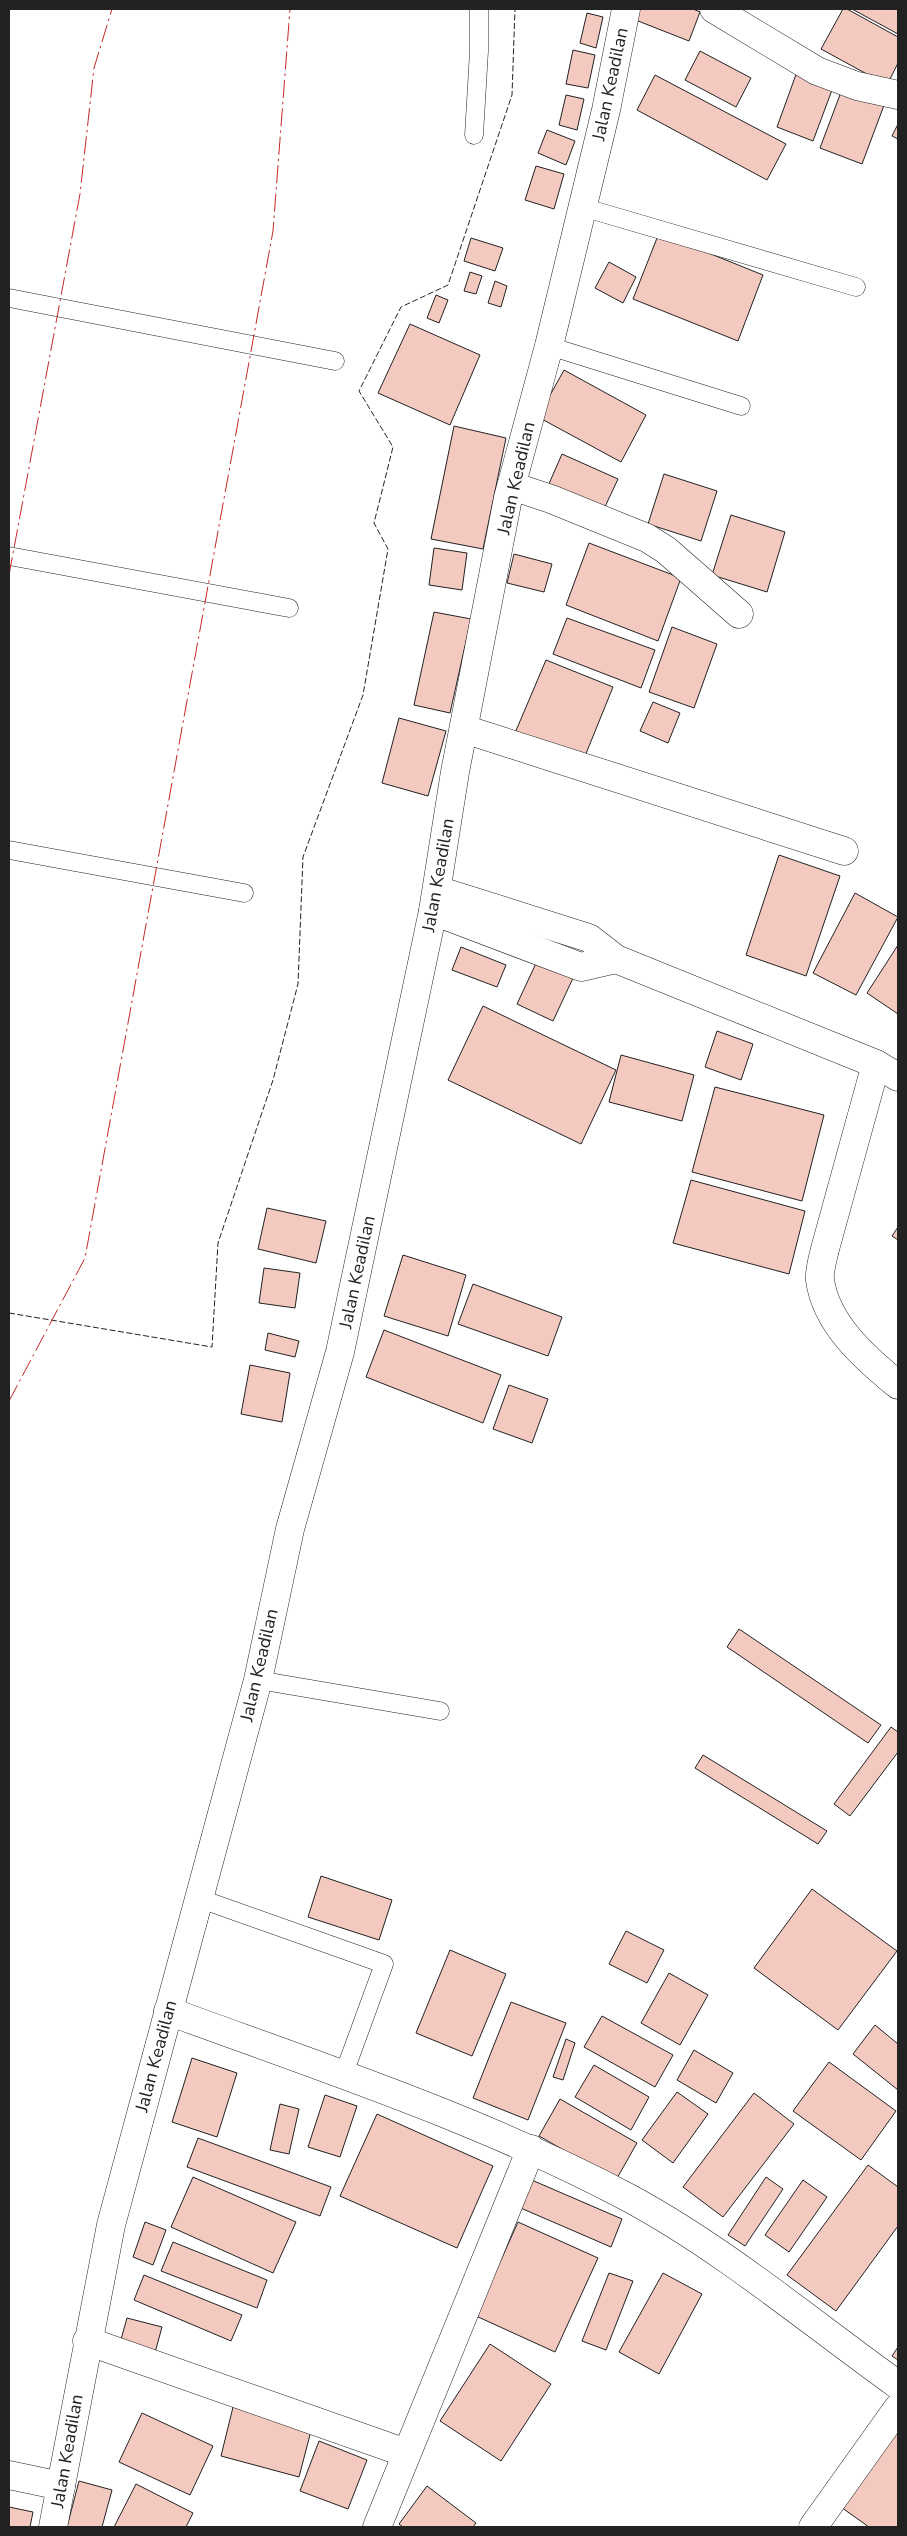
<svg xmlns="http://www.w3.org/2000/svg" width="907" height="2536" font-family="'Nunito Sans',sans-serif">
<rect width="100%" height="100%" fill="#fff"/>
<!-- building -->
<g fill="#f3c9c0" stroke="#222">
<polygon points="637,9 693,9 700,12 689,41 633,19"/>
<polygon points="843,9 847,9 898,37 898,63 887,85 821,49"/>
<polygon points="852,9 898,9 898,34"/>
<polygon points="587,13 603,17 596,48 580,43"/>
<polygon points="573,50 595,55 588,88 566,84"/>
<polygon points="700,51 751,78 736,107 685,80"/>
<polygon points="798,69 835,82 813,141 777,127"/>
<polygon points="655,75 786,144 767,180 637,110"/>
<polygon points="844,84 886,100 862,164 820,148"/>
<polygon points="566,95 584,99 577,130 559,125"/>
<polygon points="898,124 898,139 892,136"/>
<polygon points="547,130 575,141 566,165 538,153"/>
<polygon points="536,166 564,174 554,209 525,200"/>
<polygon points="659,233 763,275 738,341 633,299"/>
<polygon points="471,238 503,248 495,271 464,261"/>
<polygon points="609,262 636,277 623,303 595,288"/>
<polygon points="470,272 482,276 476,294 464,291"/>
<polygon points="495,281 507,286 501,307 488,303"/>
<polygon points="436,295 448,300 439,323 427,318"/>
<polygon points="410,324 480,355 450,425 378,393"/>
<polygon points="564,370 646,415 621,462 538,417"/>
<polygon points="454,426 506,438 483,549 431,539"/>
<polygon points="562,454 618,479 603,511 548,486"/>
<polygon points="664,474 717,491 701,541 648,524"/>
<polygon points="731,515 785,532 767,592 712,575"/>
<polygon points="589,543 681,578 658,641 566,605"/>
<polygon points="434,548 467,553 462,590 429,585"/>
<polygon points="514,554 552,564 544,592 507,583"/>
<polygon points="434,612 471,619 450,713 414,705"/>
<polygon points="567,618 655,650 641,688 553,654"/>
<polygon points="672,627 717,644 694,708 649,692"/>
<polygon points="546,660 613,687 583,761 515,733"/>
<polygon points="653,702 680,713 668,743 640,731"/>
<polygon points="399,718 446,731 428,796 382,783"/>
<polygon points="779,855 840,876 806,976 746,955"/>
<polygon points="855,893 898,917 856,995 813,973"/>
<polygon points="898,945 898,1014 867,993"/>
<polygon points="461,947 506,965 497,987 452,970"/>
<polygon points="538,959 574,976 553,1021 517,1004"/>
<polygon points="483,1006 616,1070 581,1144 448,1080"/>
<polygon points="717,1031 753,1044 741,1080 705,1067"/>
<polygon points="621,1055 694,1075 682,1121 609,1102"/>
<polygon points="715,1087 824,1115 802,1201 692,1172"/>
<polygon points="691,1180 805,1211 789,1274 673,1243"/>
<polygon points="267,1208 326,1221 316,1263 258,1249"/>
<polygon points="898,1227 898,1240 892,1236"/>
<polygon points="403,1255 466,1275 448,1336 384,1316"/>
<polygon points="264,1268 300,1273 295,1308 259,1303"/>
<polygon points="473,1284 562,1317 548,1356 458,1324"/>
<polygon points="384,1330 501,1375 483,1423 366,1377"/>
<polygon points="268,1333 299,1341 295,1357 265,1350"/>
<polygon points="250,1365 290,1373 282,1422 241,1414"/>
<polygon points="509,1385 548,1399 532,1443 493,1429"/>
<polygon points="739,1629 881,1725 868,1743 727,1647"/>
<polygon points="891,1727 898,1732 898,1752 850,1816 834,1804"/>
<polygon points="703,1755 827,1831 818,1844 695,1768"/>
<polygon points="321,1876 392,1900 379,1940 308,1917"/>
<polygon points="812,1889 897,1951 838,2030 754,1968"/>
<polygon points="626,1931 664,1950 647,1983 609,1964"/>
<polygon points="450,1950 506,1974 472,2056 416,2033"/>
<polygon points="669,1973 708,1995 680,2045 641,2023"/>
<polygon points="511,2002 566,2023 528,2120 473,2098"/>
<polygon points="602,2016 673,2055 655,2087 584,2047"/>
<polygon points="875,2025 898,2044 898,2090 853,2054"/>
<polygon points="566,2039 575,2043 563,2080 553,2077"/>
<polygon points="694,2050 733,2073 716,2103 677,2080"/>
<polygon points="192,2058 237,2073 217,2137 172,2122"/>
<polygon points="829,2062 896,2111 861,2160 793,2111"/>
<polygon points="594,2065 649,2097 631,2130 575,2097"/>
<polygon points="677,2092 708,2114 673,2163 642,2140"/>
<polygon points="754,2093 794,2124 723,2217 683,2187"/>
<polygon points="325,2095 357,2106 340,2157 308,2147"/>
<polygon points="560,2099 637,2143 616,2180 539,2136"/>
<polygon points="280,2104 299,2109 289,2154 270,2150"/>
<polygon points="377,2114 493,2166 457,2248 340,2196"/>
<polygon points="198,2138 331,2187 320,2216 187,2167"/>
<polygon points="868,2165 898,2187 898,2226 836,2311 787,2275"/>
<polygon points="193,2177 296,2222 273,2273 171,2227"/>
<polygon points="766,2177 783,2189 745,2246 728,2235"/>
<polygon points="527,2178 622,2219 611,2247 516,2206"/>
<polygon points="803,2180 827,2197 789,2252 765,2235"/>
<polygon points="145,2222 166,2230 153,2265 133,2257"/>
<polygon points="518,2222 598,2258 555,2352 476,2316"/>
<polygon points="173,2242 267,2280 257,2308 161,2271"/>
<polygon points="609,2273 633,2281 606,2350 582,2341"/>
<polygon points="663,2273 702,2294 659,2374 619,2352"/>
<polygon points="144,2275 242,2315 231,2341 134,2300"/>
<polygon points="127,2318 162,2327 153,2360 118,2350"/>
<polygon points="490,2344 551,2384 501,2461 440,2421"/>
<polygon points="898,2347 898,2360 892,2356"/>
<polygon points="233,2407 312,2427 299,2477 221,2456"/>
<polygon points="142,2413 213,2446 190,2495 119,2462"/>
<polygon points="898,2430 898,2527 869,2527 838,2505"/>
<polygon points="319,2441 367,2460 348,2509 300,2491"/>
<polygon points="79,2481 112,2490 102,2527 67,2527"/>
<polygon points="136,2484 193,2513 186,2527 114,2527"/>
<polygon points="427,2486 476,2523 473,2527 403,2527 399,2524"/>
<polygon points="9,2507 33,2512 30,2527 9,2527"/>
</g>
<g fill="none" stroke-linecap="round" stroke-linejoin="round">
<defs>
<g id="lane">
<polyline points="474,135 479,51 479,9"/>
<polyline points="582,207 856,287"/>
<polyline points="9,298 335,361"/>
<polyline points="549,346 741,406"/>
<polyline points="9,556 289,608"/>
<polyline points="9,850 244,893"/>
<polyline points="258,1680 440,1711"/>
<polyline points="198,1898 384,1964 343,2076"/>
</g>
<g id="street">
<polyline points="714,9 817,71 857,86 898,95"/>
<polyline points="512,486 551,499 647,538 666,550 739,614"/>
<polyline points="464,729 844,851"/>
<path d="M437 890 589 938 616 959 876 1064 825 1249C823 1258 819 1270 820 1280 826 1324 865 1358 898 1385"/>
<polyline points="433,911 581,967 616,959"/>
<polyline points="876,1064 898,1077"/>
<path d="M168 2011C321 2067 485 2121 629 2198 725 2250 810 2322 898 2385"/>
<polyline points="87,2341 406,2453"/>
<polyline points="9,2475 61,2486"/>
<polyline points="377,2527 531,2149"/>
<polyline points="813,2527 898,2408"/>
</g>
<polyline id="secondary" points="53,2527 111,2225 258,1680 290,1529 340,1352 433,911 455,772 508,498 549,346 606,110 626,9"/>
</defs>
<!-- lane casing -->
<use href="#lane" stroke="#222" stroke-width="19"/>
<!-- street casing -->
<use href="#street" stroke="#222" stroke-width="29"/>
<!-- secondary casing -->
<use href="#secondary" stroke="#222" stroke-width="29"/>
<!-- lane -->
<use href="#lane" stroke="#fff" stroke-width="18"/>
<!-- street -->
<use href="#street" stroke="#fff" stroke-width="28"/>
<!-- secondary -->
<use href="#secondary" stroke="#fff" stroke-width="28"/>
<!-- fence -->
<polyline stroke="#222" stroke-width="1" stroke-dasharray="6 2.5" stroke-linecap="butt" points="9,1313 212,1347 218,1243 273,1080 298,984 303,857 363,695 388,549 374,523 393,447 359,391 401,307 448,285 512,95 515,9"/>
<!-- power -->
<g stroke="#c62828" stroke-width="1" stroke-dasharray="18 4 2.5 4" stroke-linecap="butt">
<polyline points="9,575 80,194 94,68 112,9"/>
<polyline points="9,1401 85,1258 273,231 290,9"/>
</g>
</g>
<g text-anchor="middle" stroke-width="4" stroke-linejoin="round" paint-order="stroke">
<!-- street labels -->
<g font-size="18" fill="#222" stroke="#fff">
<text transform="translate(610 84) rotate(-78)" y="6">Jalan Keadilan</text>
<text transform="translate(516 478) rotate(-77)" y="6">Jalan Keadilan</text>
<text transform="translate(438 875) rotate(-80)" y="6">Jalan Keadilan</text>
<text transform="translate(357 1272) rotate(-78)" y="6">Jalan Keadilan</text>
<text transform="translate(259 1665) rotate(-77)" y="6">Jalan Keadilan</text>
<text transform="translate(156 2056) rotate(-75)" y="6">Jalan Keadilan</text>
<text transform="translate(67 2451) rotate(-80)" y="6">Jalan Keadilan</text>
</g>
</g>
<!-- border -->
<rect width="907" height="2536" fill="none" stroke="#222222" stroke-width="20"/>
</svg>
